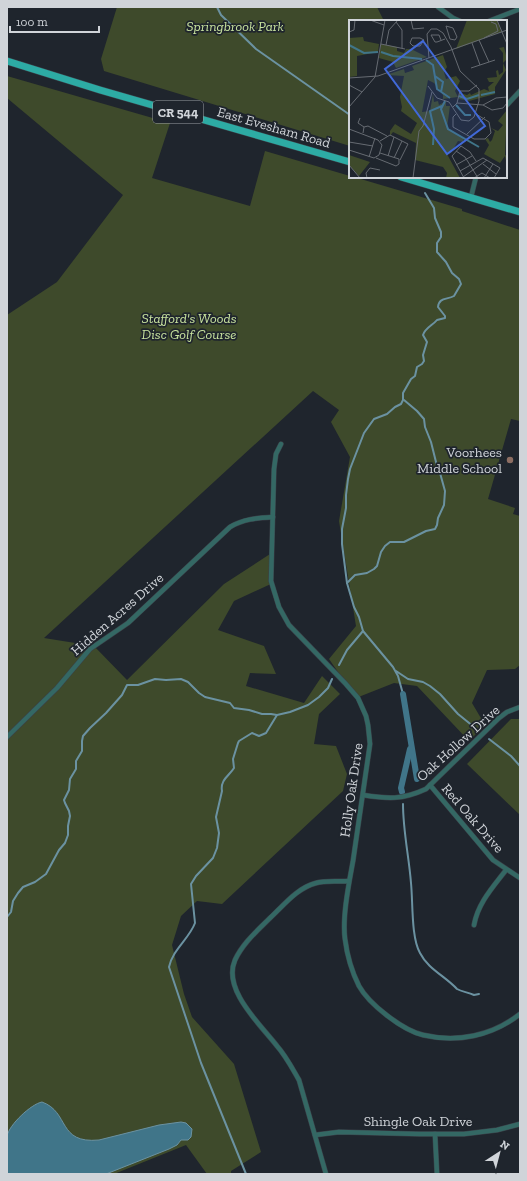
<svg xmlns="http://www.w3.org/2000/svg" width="527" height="1181" font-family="'Zilla Slab',serif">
<rect width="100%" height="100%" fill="#1f252d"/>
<!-- green -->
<g fill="#3e4a2b">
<polygon points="117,7 377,7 384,21 350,21 350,146 104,71 101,59"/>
<polygon points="7,76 170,123 152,178 250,206 265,151 350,176 350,177 354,177 462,209 462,211 520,230 520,421 511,419 488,499 515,508 513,514 520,516 520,665 515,669 487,670 472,703 485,725 469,741 417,686 394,683 356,698 329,659 356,626 339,521 350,457 331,422 339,410 313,391 44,638 94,646 127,680 224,584 270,554 273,583 234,601 218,630 264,646 276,674 250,673 246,686 304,703 322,676 340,694 319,714 314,744 336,746 347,774 343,791 222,904 197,901 181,916 172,945 184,994 192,1017 234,1064 261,1152 231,1171 231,1174 207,1174 186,1145 114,1174 7,1174 7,315 57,282 123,195 7,98"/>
<polygon points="511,719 520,719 520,815 467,764"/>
</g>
<!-- water -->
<path fill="#407589" stroke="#6b92a1" d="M42 1102C70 1112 57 1144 99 1140L159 1125 181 1122 186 1123 192 1129 191 1137 188 1140H181L177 1145 169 1149 106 1174H7C7 1162 5 1148 7 1136 9 1125 31 1104 42 1102Z"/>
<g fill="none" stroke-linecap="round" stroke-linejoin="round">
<!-- stream -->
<g stroke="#6b92a1" stroke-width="2">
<polyline points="217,7 221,15 256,49 350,115"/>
<polyline points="347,583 355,575 367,573 374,569 377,566 381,552 385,546 390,542 404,542 426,531 435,529 437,525 438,518 444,505 445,491 440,473 437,466 431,442 425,427 424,419 417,411 404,400"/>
<polyline points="339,665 347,650 363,631"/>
<polyline points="396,671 408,679 423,682 430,686 440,694 458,714 479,731"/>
<path d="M403 694 398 676 393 667 363 631 359 617 354 607 347 583 342 544V529L346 508V495L348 479 350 469 364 433 374 419 387 414 395 407 401 404 403 400V393L411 379 415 376 417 367 422 364 424 361 423 355 427 342 423 335C425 328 433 325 437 320L445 318V316L438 307C439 297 447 300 454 296L461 284 459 279 452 273 446 262 437 252V243L441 237V232L435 218 434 208 425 193"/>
<polyline points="489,739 511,756 520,766"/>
<path d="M403 804C403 831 409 857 411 883 413 902 411 937 420 953 428 969 445 976 457 989 462 992 468 992 474 995L479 994"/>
<polyline points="7,917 11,912 13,901 18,893 23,887 35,882 46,874 59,850 65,843 68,835 68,826 70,816 69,811 65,803 64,800 69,790 70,779 76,769 76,761 82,751 82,741 83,736 90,728 106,713 122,695 127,685 138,685 155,679 166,680 181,679 188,682 199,693 205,697 230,703 234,708 249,710 262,714 271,714 277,715 290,712 308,705 319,697 328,688 332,679"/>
<path d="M246 1174 201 1063 169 967C173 949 189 939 195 923L191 884 196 876 213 858 217 848 219 833 216 817 222 791C220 780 229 776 234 768L233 759 238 743 239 741 252 733 259 736 266 733 277 715"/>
</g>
<!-- canal -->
<g stroke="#407589" stroke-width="6">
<polyline points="403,694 417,779"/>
<polyline points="402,792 401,788 410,749"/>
</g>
<defs>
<g id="minor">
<polyline points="438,7 453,18 460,21"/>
<polyline points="489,21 520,9"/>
<polyline points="506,106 520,91"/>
<polyline points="471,197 476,177"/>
<path d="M281 444 276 454 274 469 271 581 279 607 289 625 345 683 358 698 366 716 368 725 370 744C364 783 359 822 353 861 349 883 342 917 345 939 347 955 352 972 359 986 369 1004 402 1030 423 1035 457 1043 492 1036 520 1014"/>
<path d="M7 737 57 688 90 649 128 623 230 527C243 519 257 518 273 517"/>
<polyline points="430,785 493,860 520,878"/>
<path d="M363 795C388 799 402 800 426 789L499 718 507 712 520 707"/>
<path d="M474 925C478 903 493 887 506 870"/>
<polyline points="435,1134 437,1174"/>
<polyline points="315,1135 339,1132 419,1134 464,1134 497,1130 520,1124"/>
<path d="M326 1174 299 1080C292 1068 286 1056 277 1046 261 1025 222 990 235 960 243 943 257 931 270 918 284 905 297 888 316 883 326 880 339 882 349 881"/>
</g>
<g id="primary">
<polyline points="7,61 100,90 350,162"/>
<polyline points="401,177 520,212"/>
</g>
</defs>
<!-- minor casing -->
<use href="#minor" stroke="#3b4149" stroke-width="5.5"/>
<!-- primary casing -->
<use href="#primary" stroke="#3b4149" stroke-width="8"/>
<!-- minor -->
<use href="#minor" stroke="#346864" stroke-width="4.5"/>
<!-- primary -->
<use href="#primary" stroke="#2daba4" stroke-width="7"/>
</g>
<!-- markers -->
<circle fill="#8d6e63" stroke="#1f252d" stroke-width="1.5" cx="510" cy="460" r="4"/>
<g text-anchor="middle" stroke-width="3.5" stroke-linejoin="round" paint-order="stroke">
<!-- shield labels -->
<rect fill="#1f252d" stroke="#9ba0a5" stroke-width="1" x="153" y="101" width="50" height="22" rx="3"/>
<g font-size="13" font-weight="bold" fill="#d0d4d9">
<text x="178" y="117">CR 544</text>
</g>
<!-- park labels -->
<g font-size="14" font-style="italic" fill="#c9e49f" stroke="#1f252d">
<text x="235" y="31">Springbrook Park</text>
<text x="189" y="323">Stafford's Woods<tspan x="189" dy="16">Disc Golf Course</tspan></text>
</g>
<!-- street labels -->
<g font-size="14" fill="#d0d4d9" stroke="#1f252d">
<text transform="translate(274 127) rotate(16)" y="5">East Evesham Road</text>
<text transform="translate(117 614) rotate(-41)" y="5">Hidden Acres Drive</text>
<text transform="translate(458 743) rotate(-42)" y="5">Oak Hollow Drive</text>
<text transform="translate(351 790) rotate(-82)" y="5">Holly Oak Drive</text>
<text transform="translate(473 818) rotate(49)" y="5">Red Oak Drive</text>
<text x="418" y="1126">Shingle Oak Drive</text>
</g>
<!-- poi labels -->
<g font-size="14" fill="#d0d4d9" stroke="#1f252d" text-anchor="end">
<text x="502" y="457">Voorhees<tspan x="502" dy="16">Middle School</tspan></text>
</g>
</g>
<!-- overview -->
<g transform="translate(349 20)">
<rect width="158" height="158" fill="#1f252d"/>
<path d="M118 0H148L152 12 107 29ZM14 17 15 21 30 24 29 32 8 36V56L0 57V18ZM32 24 48 27V31L55 33 57 29H62L78 37 47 48 44 42 30 38ZM155 27 158 39 154 43 157 50 146 67V74L120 81 110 79 111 73 118 75 121 73 122 75 135 69 140 71 139 67 145 62H140L138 58 148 57 147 51 149 50 150 55 154 52V33L150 28ZM94 35 98 47 95 52 97 59 107 56 111 61 106 71 109 77 94 79V75L85 63 79 60 73 92 81 91 84 74 85 82 89 81 90 85 97 81V86H101L98 108 115 118 114 122 109 121 102 133 98 134 111 158H97L98 153 94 147 66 140 67 123 44 112 41 116V111L46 104 62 114 68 103 52 91 53 87 51 77 55 56 37 55 55 49 56 53 65 50 63 46ZM158 90 156 135 158 136V145L156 136 151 143 135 134 140 125 136 119 139 118 141 122 143 120 146 111 142 108 149 111 154 105 149 101ZM0 135 21 142 10 156 0 145Z" fill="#3e4a2b"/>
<path fill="none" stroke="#407589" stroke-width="2" d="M0 25 15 33 29 32M32 32 44 36 73 39M77 40 84 45 88 69 101 78M86 56 94 62 92 72M132 75 146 72M110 76 118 79 130 75M96 81 92 89 99 109 130 127M107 85 116 95H122M84 125 85 109 81 91 93 86"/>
<path fill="none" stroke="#666b72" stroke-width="1" d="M21 0 35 5M62 0 64 9 75 8M148 0 158 24M47 2 53 10V28M97 6 104 8 108 17 106 20 101 19ZM0 12 5 10 6 0M63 18H71L75 20 71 26H64L61 23ZM135 18 149 11 147 4 142 2M92 20 90 15H82L86 22H88L96 19M130 20 140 42M123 23 131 45M32 24 56 29M37 25 40 10 49 0M122 48 146 40M0 58 29 56 158 10M0 65 13 72M79 66 88 78 100 82 112 100 120 101 125 97 130 81V69L111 51 102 27 94 13 88 9H82L78 14 80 38M108 83 134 85 147 78 158 77M134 85 143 90 154 88 158 83M0 87 26 57 36 0M104 87 108 83 111 71H120L128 65M107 94 104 97V107L125 119H136L142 113 140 102 127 94M11 98 9 103 15 107M0 109 29 120 33 125 30 135 25 138 0 130M14 113 15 107 19 106 38 116M118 114 136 97M31 121 41 115 59 124 51 140M0 122 24 126M107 131 116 137 129 158M39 136 45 117M20 137 26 118M27 138 47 146 50 144V139L31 133M45 138 53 121M134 144 147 154M0 145 11 158M107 145 123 136M111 151 134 138 151 148 145 158M114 157 138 140M18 158 17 153 21 148 31 150M64 158 70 111 74 106 83 72M115 158 103 136 112 126 121 132 127 141M125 158 133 153 141 158M135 158 144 144"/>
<path fill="#4169d8" fill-opacity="0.15" stroke="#4169d8" stroke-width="2" d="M74 21 136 106 98 134 36 49Z"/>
<rect width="158" height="158" fill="none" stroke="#d0d4d9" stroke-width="2"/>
</g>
<!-- border -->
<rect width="527" height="1181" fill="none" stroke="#d0d4d9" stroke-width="16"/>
<!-- north arrow -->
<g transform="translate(499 1153) rotate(36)" stroke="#1f252d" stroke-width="3" paint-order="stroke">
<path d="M0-3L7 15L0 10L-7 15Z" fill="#d0d4d9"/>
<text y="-6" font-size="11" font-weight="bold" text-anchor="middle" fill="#d0d4d9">N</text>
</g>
<!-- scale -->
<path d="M10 26v6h89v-6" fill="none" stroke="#d0d4d9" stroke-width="2"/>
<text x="16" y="26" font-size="12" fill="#d0d4d9" stroke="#1f252d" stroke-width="3" paint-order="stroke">100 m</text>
</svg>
